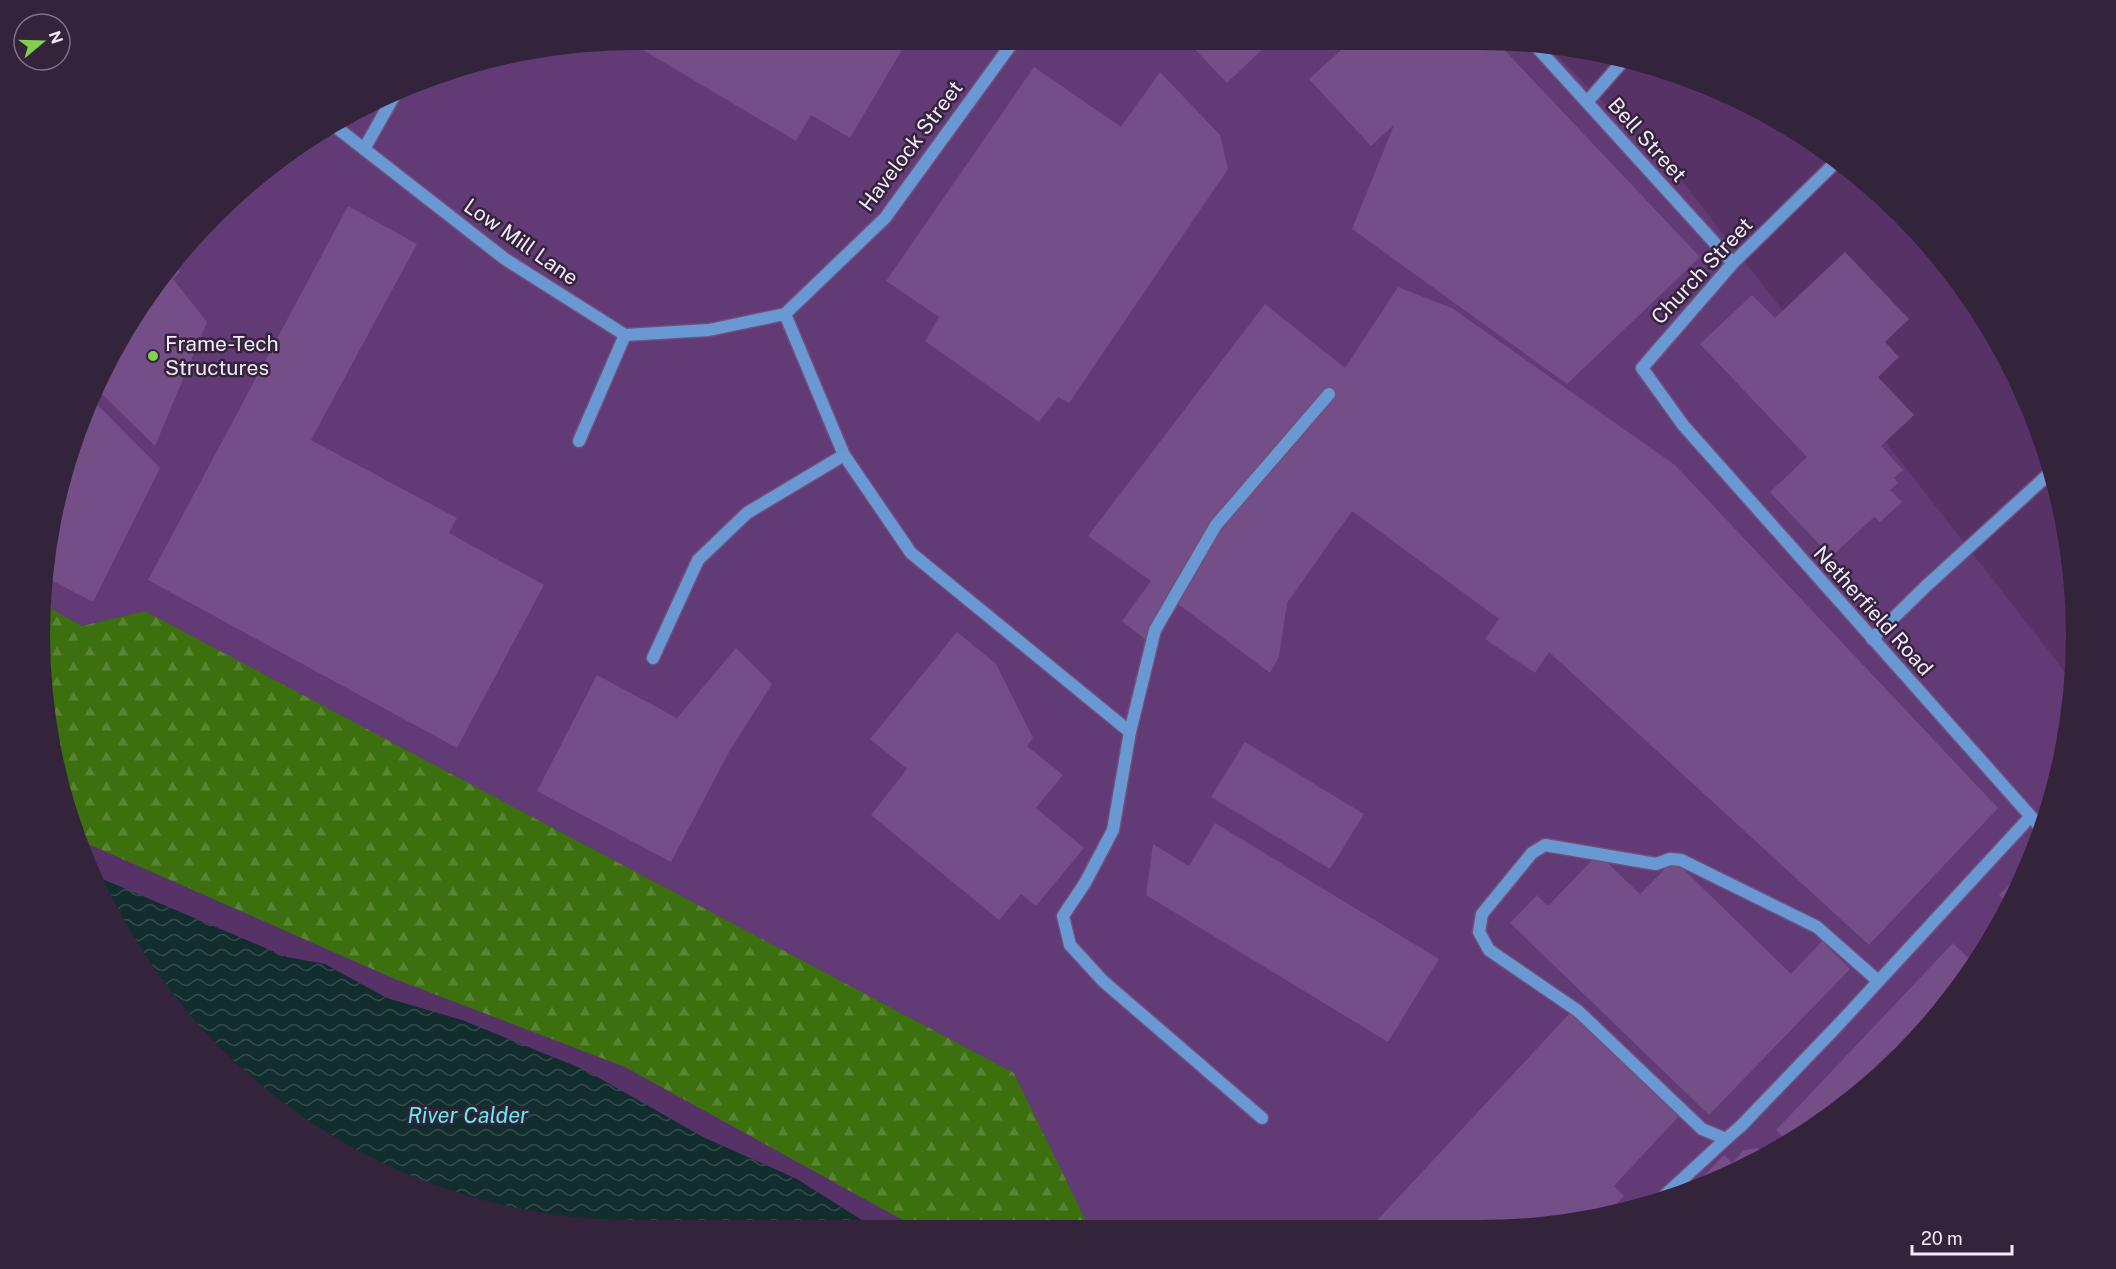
<svg xmlns="http://www.w3.org/2000/svg" width="2116" height="1269" font-family="'Public Sans',sans-serif">
<defs>
<pattern id="forest-firs" width="22" height="20" patternUnits="userSpaceOnUse" patternTransform="scale(1.5)"><rect width="22" height="20" fill="#3c700f"/><path d="M5 1l3.5 6h-7zM16 11l3.5 6h-7z" fill="#598433"/></pattern>
<pattern id="water-waves" width="16" height="10" patternUnits="userSpaceOnUse" patternTransform="scale(1.5)"><rect width="16" height="10" fill="#122d2d"/><path d="M0 5q4-4 8 0t8 0" fill="none" stroke="#354b4c"/></pattern>
</defs>
<rect width="100%" height="100%" fill="#573267"/>
<!-- built -->
<polygon fill="#623a75" points="1521,40 1548,46 1685,185 2072,681 2065,751 2032,863 1976,966 1874,1082 1779,1150 1636,1210 1521,1229 1090,1229 1014,1073 145,611 82,626 41,603 44,556 70,443 140,303 213,214 272,162 371,101 443,71 556,44"/>
<!-- forest -->
<path fill="url(#forest-firs)" d="M41 603 82 626 145 611 1014 1073 1090 1229H919L625 1067 395 979 77 839C56 794 50 744 45 695 42 664 39 635 41 603Z"/>
<!-- water -->
<polygon fill="url(#water-waves)" points="93,875 287,957 325,964 387,998 462,1020 585,1070 703,1137 797,1179 876,1229 595,1229 443,1198 303,1129 214,1056 162,997 119,932"/>
<!-- building -->
<g fill="#744e86">
<polygon points="1495,40 1700,257 1567,384 1352,229 1394,125 1371,146 1309,79 1351,41"/>
<polygon points="1271,41 1227,83 1188,42 1189,42"/>
<polygon points="806,43 906,43 850,138 811,115 796,141 633,44"/>
<polygon points="1034,67 1121,127 1160,72 1220,135 1228,169 1069,403 1058,397 1039,422 925,341 939,317 886,281"/>
<polygon points="348,206 417,244 311,440 457,518 449,533 544,585 457,748 148,580"/>
<polygon points="1845,252 1909,319 1885,342 1899,357 1878,377 1914,415 1881,446 1903,470 1894,478 1898,483 1890,490 1902,502 1880,522 1874,517 1831,557 1770,492 1807,457 1700,344 1752,295 1775,318"/>
<polygon points="173,263 180,272 173,279 207,322 155,446 97,389 140,303"/>
<polygon points="1398,287 1452,308 1675,465 1998,808 1869,945 1549,652 1535,673 1485,639 1499,619 1352,511 1287,603 1279,657 1270,673 1178,604 1150,643 1122,621 1151,581 1088,536 1265,304 1345,368"/>
<polygon points="92,399 160,468 93,602 43,576 44,556 70,443"/>
<polygon points="957,632 996,664 1033,738 1027,746 1063,775 1036,808 1084,848 1036,906 1021,894 999,920 871,815 907,769 870,739"/>
<polygon points="736,648 772,684 729,752 671,862 537,791 597,675 677,718"/>
<polygon points="1245,742 1364,814 1330,869 1211,797"/>
<polygon points="1215,823 1439,959 1388,1042 1146,895 1153,844 1189,866"/>
<polygon points="1598,854 1640,894 1674,860 1791,974 1822,941 1850,969 1709,1115 1510,923 1537,895 1548,906"/>
<polygon points="2031,864 2009,905 1999,895"/>
<polygon points="1953,943 1976,966 1874,1082 1789,1143 1776,1130"/>
<polygon points="1570,1013 1680,1115 1614,1186 1624,1196 1606,1215 1521,1229 1369,1229"/>
<polygon points="1758,1148 1766,1156 1695,1185 1724,1155 1732,1163 1744,1150"/>
</g>
<g fill="none" stroke-linecap="round" stroke-linejoin="round">
<defs>
<g id="lane">
<polyline points="364,149 398,89"/>
<polyline points="785,314 844,455 911,553 1130,732 1113,830 1085,883 1063,916 1070,945 1103,981 1262,1118"/>
<polyline points="579,441 625,335"/>
<polyline points="1872,639 1924,588 2051,472"/>
<polyline points="653,658 698,560 747,513 844,455"/>
<polyline points="1130,732 1155,630 1216,525 1329,394"/>
<polyline points="1877,980 1817,927 1681,860 1670,859 1656,864 1545,845 1532,853 1482,914 1479,932 1489,950 1578,1011 1702,1129 1726,1139 1741,1126 1839,1024 2030,817"/>
<polyline points="1661,1199 1726,1139"/>
</g>
<g id="street">
<polyline points="1533,43 1733,263"/>
<polyline points="1587,102 1623,61"/>
<polyline points="332,124 505,259 625,335 709,330 785,314 885,218 1013,42"/>
<polyline points="1838,160 1733,263 1642,368 1683,425 2042,829"/>
</g>
</defs>
<!-- lane casing -->
<use href="#lane" stroke="#704f7f" stroke-width="15"/>
<!-- street casing -->
<use href="#street" stroke="#704f7f" stroke-width="15"/>
<!-- lane -->
<use href="#lane" stroke="#6a98d2" stroke-width="12"/>
<!-- street -->
<use href="#street" stroke="#6a98d2" stroke-width="12"/>
</g>
<!-- markers -->
<circle fill="#83d04e" stroke="#33233b" stroke-width="2" cx="153" cy="356" r="6"/>
<g text-anchor="middle" stroke-width="5" stroke-linejoin="round" paint-order="stroke">
<!-- street labels -->
<g font-size="21" fill="#f5e8fc" stroke="#33233b">
<text transform="translate(1647 140) rotate(48)" y="7">Bell Street</text>
<text transform="translate(911 146) rotate(-53)" y="7">Havelock Street</text>
<text transform="translate(521 242) rotate(35)" y="7">Low Mill Lane</text>
<text transform="translate(1702 271) rotate(-47)" y="7">Church Street</text>
<text transform="translate(1873 611) rotate(48)" y="7">Netherfield Road</text>
</g>
<!-- poi labels -->
<g font-size="21" fill="#f5e8fc" stroke="#33233b" text-anchor="start">
<text x="165" y="351">Frame-Tech<tspan x="165" dy="24">Structures</tspan></text>
</g>
<!-- water labels -->
<g font-size="22" font-style="italic" fill="#66eceb" stroke="#33233b">
<text x="468" y="1123">River Calder</text>
</g>
</g>
<!-- crop -->
<path d="M0 0H2116V1269H0ZM635 50H1481A585 585 0 0 1 2066 635V635A585 585 0 0 1 1481 1220H635A585 585 0 0 1 50 635V635A585 585 0 0 1 635 50Z" fill="#33233b" fill-rule="evenodd"/>
<!-- north arrow -->
<g transform="translate(42 42) rotate(71)"><circle r="28" fill="#33233b" stroke="#817288" stroke-width="1.5"/>
<path d="M0-4.5L10 22L0 15L-10 22Z" fill="#83d04e"/>
<text y="-9" font-size="16" font-weight="bold" text-anchor="middle" fill="#f5e8fc">N</text>
</g>
<!-- scale -->
<path d="M1912 1245v9h100v-9" fill="none" stroke="#f5e8fc" stroke-width="3"/>
<text x="1921" y="1245" font-size="18" fill="#f5e8fc" stroke="#33233b" stroke-width="4.5" paint-order="stroke">20 m</text>
</svg>
